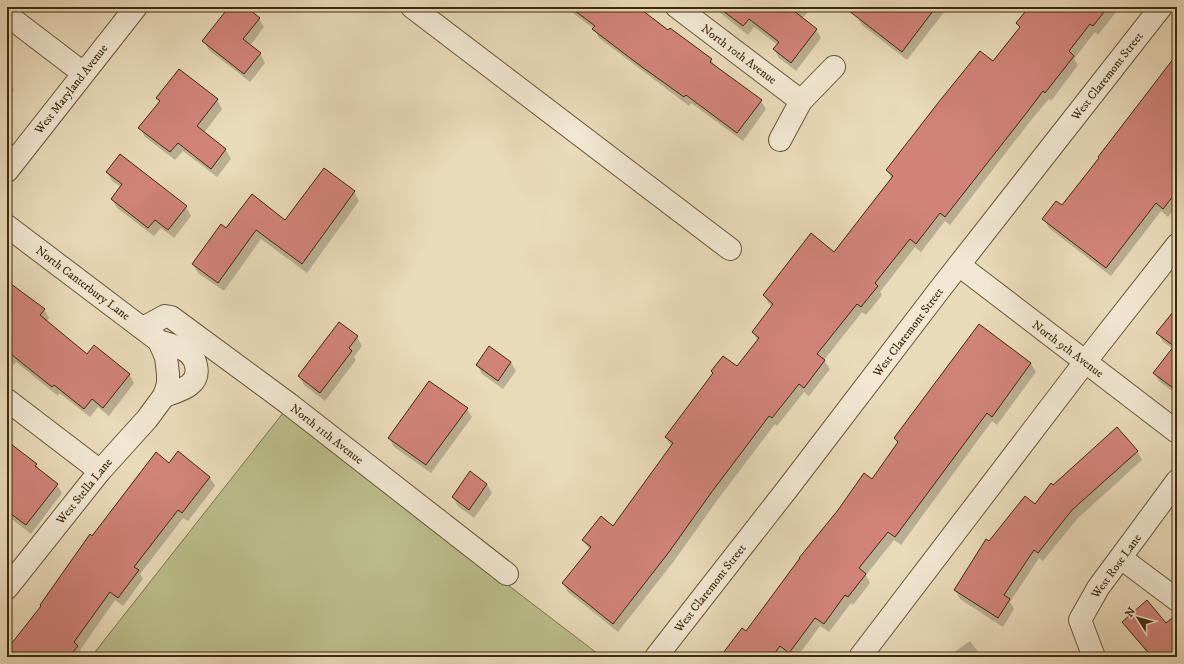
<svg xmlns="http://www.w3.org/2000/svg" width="1184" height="664" font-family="'IM FELL DW Pica',serif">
<rect width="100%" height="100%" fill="#e9dab9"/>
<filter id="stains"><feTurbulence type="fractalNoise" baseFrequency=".005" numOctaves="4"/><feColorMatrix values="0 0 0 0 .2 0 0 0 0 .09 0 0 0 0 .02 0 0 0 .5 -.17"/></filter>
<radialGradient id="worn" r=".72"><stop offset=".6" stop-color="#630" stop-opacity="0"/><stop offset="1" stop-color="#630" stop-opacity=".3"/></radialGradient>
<!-- green -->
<polygon fill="#bbbe8c" stroke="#7d744c" points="283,413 602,657 91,657"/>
<!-- shadow -->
<g fill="#0003">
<polygon points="231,7 245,7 259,19 264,27 250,46 260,54 265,63 250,82 209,50 204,41"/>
<polygon points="565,7 636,7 668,31 711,60 716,67 761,101 766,109 743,141 691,103 689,106 648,75 599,38 594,29"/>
<polygon points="713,7 812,7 802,19 816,30 821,38 796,71 779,58 774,49 778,45 754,27 748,35"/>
<polygon points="864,7 948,7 907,60 862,25 857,16"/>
<polygon points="1030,7 1120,7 1098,35 1095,32 1074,59 1078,65 1051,101 1049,99 1032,119 950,225 945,221 921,252 915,247 880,292 882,295 866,315 862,312 824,360 830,369 809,396 804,392 777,426 775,424 716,502 674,561 618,632 568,592 563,583 590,550 583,540 614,528 671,446 666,437 737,368 758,341 753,332 772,307 769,304 764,295 834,253 892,179 887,170 994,63 1020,29 1017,23"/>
<polygon points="1177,56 1177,205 1168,217 1161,211 1111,276 1049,228 1044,219 1062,206"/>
<polygon points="7,77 14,90 7,100"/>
<polygon points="158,98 217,100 222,109 204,133 226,150 231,159 217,177 183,151 175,160 145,137 140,128 160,102"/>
<polygon points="107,172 186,207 191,216 174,238 161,228 154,236 117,208 112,199 121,187 112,181"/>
<polygon points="354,192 359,201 307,273 261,239 224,291 198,273 193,264 226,229 285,222"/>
<polygon points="7,282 44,309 49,318 46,322 88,355 129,374 134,383 109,416 98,407 90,417 59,393 58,396 16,362 14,365 7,359"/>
<polygon points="1177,308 1177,395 1159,381 1154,373 1173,349 1163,342 1158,333"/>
<polygon points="339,323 357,337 362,346 354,357 356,360 325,401 304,385 299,376"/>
<polygon points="979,326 1031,364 1036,372 997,425 992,421 901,545 894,540 866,575 870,583 853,605 851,603 829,632 820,626 797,657 721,657 747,633 872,480 898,444 895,438"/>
<polygon points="511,362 516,371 503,389 482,374 477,365"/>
<polygon points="467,409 472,417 431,473 394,447 389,438"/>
<polygon points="7,442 36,464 41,472 57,485 62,493 31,534 8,516 7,517"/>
<polygon points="1137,451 1142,460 1077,519 1043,561 1039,558 1010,602 1014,609 1003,627 960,599 955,590 989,543 1035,505"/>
<polygon points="178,452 210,478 215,486 188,521 183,518 140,574 143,579 123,606 115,600 80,650 83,655 81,657 7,657 7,651 42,607 93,537 169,464"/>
<polygon points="487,484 492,493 474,518 458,506 453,497"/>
<polygon points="1124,622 1177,624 1177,657 1151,657 1129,631"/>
<polygon points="970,641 982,657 947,657"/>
</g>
<!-- building -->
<g fill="#d1837a" stroke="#3f2a0c">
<polygon points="229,7 246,7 260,18 243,39 261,53 244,74 202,41"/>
<polygon points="570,7 638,7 668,30 670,28 712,59 710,62 762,100 737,133 686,95 684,97 642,67 592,29 595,26"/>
<polygon points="718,7 789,7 817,29 791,63 773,49 779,42 749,19 743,26"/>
<polygon points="844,7 936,7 902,52"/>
<polygon points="1029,7 1108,7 1093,26 1090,24 1069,51 1074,56 1045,93 1043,91 1028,111 945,217 940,213 916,244 910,239 875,283 878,286 861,307 857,304 817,354 825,360 804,388 799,384 772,418 769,416 711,493 669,552 613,624 562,583 591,547 582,540 601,516 613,526 673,443 665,437 713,373 711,371 723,356 737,366 759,338 752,332 773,304 763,295 811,233 834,252 893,176 886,170 938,103 980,51 993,61 1020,27 1016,23"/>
<polygon points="1177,54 1177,191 1163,209 1156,203 1106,268 1042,219 1056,201 1062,205 1099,158 1098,157"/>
<polygon points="179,69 218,99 197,126 226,149 211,169 178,143 170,152 138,128 160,101 156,98"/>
<polygon points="120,154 187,206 168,230 155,220 148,228 111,199 122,184 106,172"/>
<polygon points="324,168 355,191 302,264 256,230 218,283 192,264 221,224 226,228 252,194 285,220"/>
<polygon points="7,281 45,309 40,315 87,354 94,345 130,374 103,408 92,399 84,409 54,385 52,387 7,351"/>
<polygon points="1177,307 1177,391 1153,373 1174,346 1156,333"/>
<polygon points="339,322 358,336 349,348 352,351 320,393 298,376"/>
<polygon points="979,324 1031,363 992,417 987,413 895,537 888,532 859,568 866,574 848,597 845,595 824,624 815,618 789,653 780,646 772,657 720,657 742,628 746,631 800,558 799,558 838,510 864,473 872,479 898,442 894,438"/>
<polygon points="489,346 511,362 498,381 476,365"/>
<polygon points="429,381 468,408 426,465 388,438"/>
<polygon points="1117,427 1138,451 1072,510 1038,553 1034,550 1004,595 1010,599 998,618 954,590 986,539 989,541 1025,496 1035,504 1051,483 1053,485"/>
<polygon points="7,441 37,464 35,466 58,484 26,525 7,511"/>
<polygon points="178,451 210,477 182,513 178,510 134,567 139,570 118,598 110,592 74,642 78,646 69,657 19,657 8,648 41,606 40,605 90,534 92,536 156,452 169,463"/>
<polygon points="470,471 487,484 469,510 452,497"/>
<polygon points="1147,600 1166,623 1177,614 1177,657 1152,657 1122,622"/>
</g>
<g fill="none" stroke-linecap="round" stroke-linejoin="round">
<defs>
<g id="minor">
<polyline points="412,7 730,249"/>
<polyline points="677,7 801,101"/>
<polyline points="7,15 83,73"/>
<polyline points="780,140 801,101 834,67"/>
<polyline points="7,171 136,7"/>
<path d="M7 226 159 341C167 344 176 346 183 349 190 353 195 359 196 366 201 386 178 391 164 396"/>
<polyline points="959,265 1177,432"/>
<polyline points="143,328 165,316 171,317 289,404 507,574"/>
<polyline points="7,400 100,471"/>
<polyline points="1121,558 1177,600"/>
<polyline points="7,588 100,471 147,419 164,396 168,384 168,374 166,357 159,341"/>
<polyline points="656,657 788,488 940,289 1161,7"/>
<polyline points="860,657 1085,362 1177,245"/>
<polyline points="1094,657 1080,620 1098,588 1177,481"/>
</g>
</defs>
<!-- minor casing -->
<use href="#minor" stroke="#6a5637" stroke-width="24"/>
<!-- minor -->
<use href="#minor" stroke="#f1e7d2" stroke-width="22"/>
</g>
<g text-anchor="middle" stroke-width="3" stroke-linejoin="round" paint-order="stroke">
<!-- street labels -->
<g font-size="12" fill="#3f2a0c" stroke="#f1e7d2">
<text transform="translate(739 54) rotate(37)" y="4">North 10th Avenue</text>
<text transform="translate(1107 76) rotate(-52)" y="4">West Claremont Street</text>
<text transform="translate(71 89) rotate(-52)" y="4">West Maryland Avenue</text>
<text transform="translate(83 283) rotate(37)" y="4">North Canterbury Lane</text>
<text transform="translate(908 332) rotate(-53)" y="4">West Claremont Street</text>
<text transform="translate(1068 349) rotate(37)" y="4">North 9th Avenue</text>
<text transform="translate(327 434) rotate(38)" y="4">North 11th Avenue</text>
<text transform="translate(84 491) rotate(-51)" y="4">West Stella Lane</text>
<text transform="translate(1116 566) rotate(-54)" y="4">West Rose Lane</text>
<text transform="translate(710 588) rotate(-52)" y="4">West Claremont Street</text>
</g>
</g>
<!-- margin -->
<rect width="1184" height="664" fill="none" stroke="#e9dab9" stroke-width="24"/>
<rect x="8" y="8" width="1168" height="648" fill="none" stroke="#3f2a0c" stroke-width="2"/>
<rect x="12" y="12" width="1160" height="640" fill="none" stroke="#3f2a0c"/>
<!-- north arrow -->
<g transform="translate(1138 618) rotate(307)" stroke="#f1e7d2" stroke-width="3" paint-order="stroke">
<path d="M0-3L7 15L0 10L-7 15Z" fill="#3f2a0c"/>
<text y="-6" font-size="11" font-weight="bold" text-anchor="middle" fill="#3f2a0c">N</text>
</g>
<rect width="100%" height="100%" filter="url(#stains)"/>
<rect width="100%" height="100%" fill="url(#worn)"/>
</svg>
